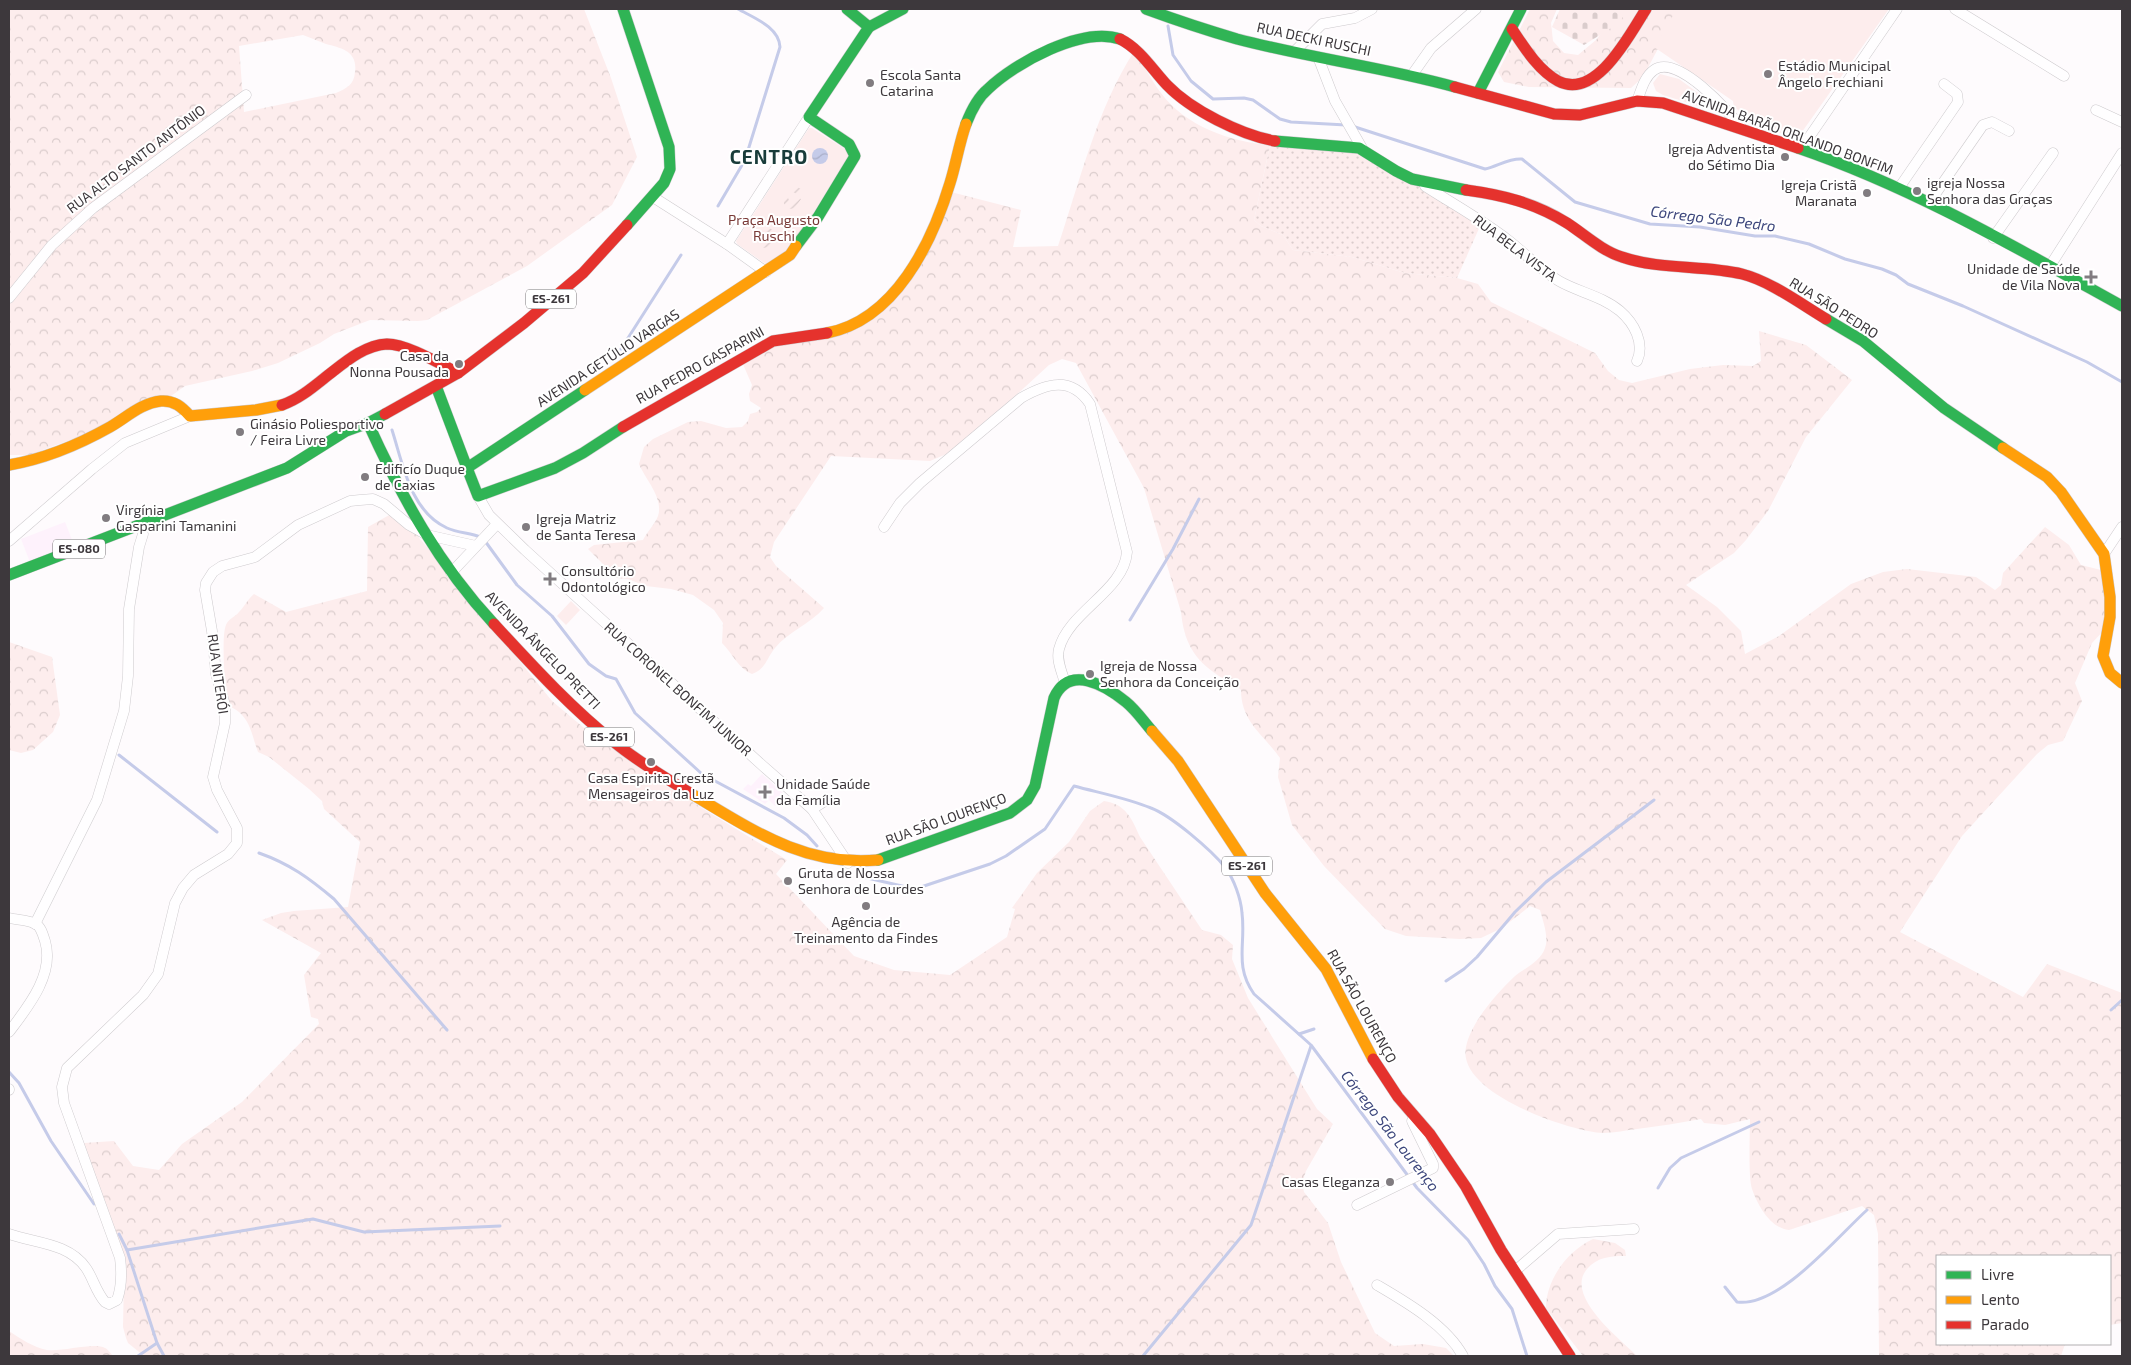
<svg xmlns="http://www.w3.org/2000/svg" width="2131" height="1365" font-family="'Exo 2',sans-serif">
<defs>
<pattern id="grass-dots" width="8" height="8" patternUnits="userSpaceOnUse" patternTransform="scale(1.25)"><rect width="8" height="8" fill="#fdeded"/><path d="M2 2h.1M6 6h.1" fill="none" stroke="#dacccc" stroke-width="1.8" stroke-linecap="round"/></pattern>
<pattern id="forest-crowns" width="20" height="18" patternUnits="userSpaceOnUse" patternTransform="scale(1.25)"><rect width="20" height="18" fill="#fdeded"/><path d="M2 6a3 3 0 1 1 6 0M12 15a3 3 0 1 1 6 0" fill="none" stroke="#dacccc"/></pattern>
<pattern id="cemetery-stones" width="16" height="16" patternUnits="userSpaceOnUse" patternTransform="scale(1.25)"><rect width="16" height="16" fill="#fdeded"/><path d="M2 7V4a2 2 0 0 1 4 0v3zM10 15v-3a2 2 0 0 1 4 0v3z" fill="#dacccc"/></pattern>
<pattern id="garden-furrows" width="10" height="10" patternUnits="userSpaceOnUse" patternTransform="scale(1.25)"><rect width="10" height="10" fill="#fdeded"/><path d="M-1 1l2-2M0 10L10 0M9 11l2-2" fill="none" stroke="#dacccc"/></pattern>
<pattern id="water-waves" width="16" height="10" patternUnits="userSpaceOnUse" patternTransform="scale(1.25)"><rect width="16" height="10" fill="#c5cbe9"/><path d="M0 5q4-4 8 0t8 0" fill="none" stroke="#aaafc9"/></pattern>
</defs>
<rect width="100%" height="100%" fill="#fefbfd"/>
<!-- built -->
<g fill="#fef2fc">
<polygon points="65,522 74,545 30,562 21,539"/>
<polygon points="762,774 785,795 775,806 769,800 765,804 743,789 748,784 751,786"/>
</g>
<!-- grass -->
<polygon fill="url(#grass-dots)" points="1270,145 1365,150 1481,224 1457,278 1405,273 1352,257 1293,250 1283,235 1261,226 1254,220"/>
<!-- forest -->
<g fill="url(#forest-crowns)" fill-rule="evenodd">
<path d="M9 9H584L611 78 637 157 612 205 527 266 427 320 418 321 370 320 334 334 320 343 278 363 252 371 185 386 164 401 100 429 29 455H9ZM303 35C311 38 318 41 326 44 341 48 358 51 355 72 354 85 347 88 336 93L244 112 239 46Z"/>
<polygon points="1530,9 1557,9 1551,23 1553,41 1564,53 1578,55 1596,40 1619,9 1679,9 1643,77 1631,88 1529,87 1504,82 1498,72"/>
<path d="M1135 50C1143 64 1151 80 1161 93 1185 126 1231 142 1270 145L1254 220 1261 226 1283 235 1293 250 1352 257 1405 273 1457 278 1478 284 1491 302 1595 353 1608 371 1619 380 1632 383 1690 369 1723 365 1753 366 1761 361 1759 331 1806 345 1852 380 1806 437 1768 511 1746 540 1734 553 1686 585 1717 607 1741 631 1745 654 1779 636 1851 584 1883 572 1907 569 1976 577 1995 590 2001 585 2003 573 2045 527 2069 545 2081 565 2105 571 2107 627 2092 643 2075 683 2082 701 2063 741 2048 745 2037 754 1962 836 1900 932 2023 997 2047 964 2122 993V1323L2110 1325V1256H1937V1344H2065L2061 1356H1879L1878 1234 1874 1215 1862 1206 1789 1230C1770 1228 1758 1206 1752 1189 1748 1176 1750 1135 1750 1119L1725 1125 1704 1123 1701 1119C1680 1123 1659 1126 1637 1129 1626 1130 1615 1133 1603 1133 1569 1131 1456 1093 1466 1047 1471 1022 1497 993 1515 976 1525 968 1541 961 1545 948 1549 937 1543 921 1540 910L1530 906 1502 928 1481 938 1460 939 1406 936 1385 929 1324 866 1292 825 1278 777 1280 758C1264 735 1241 722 1241 690 1231 680 1229 682 1219 676 1193 659 1184 641 1181 612L1144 488 1076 363 1062 359 1049 365 956 450 930 461 831 456 774 542 770 557 776 566 824 608C810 624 788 632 775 648 766 659 766 669 752 674 739 669 732 653 722 643L723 623 714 610 693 595 671 589 646 586 628 579 617 578 588 549 594 545 643 540C647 532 655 524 658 516 664 498 645 479 639 464L644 447 653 439 688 422 701 421 726 428 742 427 748 421 750 414 757 412 761 408 750 401 749 394 752 385 742 362 767 346 830 335 887 301 951 192 1021 210 1013 247 1058 246C1080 181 1097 108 1135 50Z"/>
<path d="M391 514 417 535 426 546 552 701 583 727 666 786 787 860 776 874 854 956 894 970 950 975 1007 937 1015 909 1012 908 1037 873 1069 842 1090 811 1104 801C1126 804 1132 819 1140 837L1202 930 1221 935 1233 945 1232 959 1248 998 1317 1109 1333 1124 1306 1171 1302 1183 1304 1192 1328 1223 1341 1262 1375 1333 1394 1346 1423 1344 1446 1348 1454 1356H144L128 1343 126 1338 123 1327 124 1278 84 1143 114 1141 133 1166 159 1170 182 1144 242 1102 319 1024 318 1019 311 1017 304 975 321 953 262 920 281 913 294 911 348 907 360 842 324 809 322 801 309 789 269 757 258 752C251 733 250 713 226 705 226 689 220 632 227 623 230 618 236 616 239 612 245 606 247 600 254 594L286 612 367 591 368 527Z"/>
<polygon points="9,642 52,657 60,715 53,732 33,750 21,753 9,750"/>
<path d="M1593 1239 1615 1243 1625 1250 1626 1256C1611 1256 1597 1257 1587 1269 1564 1296 1620 1339 1637 1356H1583L1546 1308C1546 1280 1567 1251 1593 1239Z"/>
<path d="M9 1331C21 1339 33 1347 47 1350 63 1352 94 1342 105 1348 108 1349 111 1354 113 1356H9Z"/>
</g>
<!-- cemetery -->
<polygon fill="url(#cemetery-stones)" points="1560,9 1628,9 1619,23 1584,45 1552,27"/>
<!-- park -->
<g fill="#fdeded">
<polygon points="1677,9 1889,9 1797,139 1760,126 1734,107 1733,101 1654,47"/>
<polygon points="1660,74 1679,79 1724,112 1724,114 1663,95 1656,91 1653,83"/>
<polygon points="809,128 812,128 848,151 849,155 791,249 767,265 737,244 736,241"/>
<polygon points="571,601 580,610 566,625 557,616"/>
</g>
<!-- garden -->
<g fill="url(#garden-furrows)">
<polygon points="797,187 801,189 803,194 799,195 793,192 789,194 788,198 790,202 795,203 799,198 801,199 795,208 790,209 784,204 784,198 792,188"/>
<path d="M768 228 775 230 776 238 769 247 763 248 759 245C757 237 761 231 768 228Z"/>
</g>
<!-- water -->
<circle fill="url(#water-waves)" cx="820" cy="156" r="8"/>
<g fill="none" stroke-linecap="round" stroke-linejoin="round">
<!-- stream -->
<g stroke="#c5cbe9" stroke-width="3">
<polyline points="1168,26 1173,55 1191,81 1213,99 1244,98 1253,100 1280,119 1291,122 1346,125"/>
<path d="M1352 126 1485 169C1498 166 1509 158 1522 159L1575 202 1650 224 1700 227 1755 236H1775L1809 244 1845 259 1882 269 1896 275 1908 284 1963 306 2087 362 2122 382"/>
<path d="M718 206 745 160 780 47C779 27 754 18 738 9"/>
<polyline points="621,349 681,255"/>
<path d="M392 430C403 464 410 511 447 528 458 533 471 533 480 537"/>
<polyline points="485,541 517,585 552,616 589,664 606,676 616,679 635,713 702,774 784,818 807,835 817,846"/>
<polyline points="1130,620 1173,549 1199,499"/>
<polyline points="119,755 217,832"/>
<path d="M259 853C290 864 309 878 334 899L447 1030"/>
<path d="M863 877 915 889 990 864 1006 856 1045 829 1074 786C1100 793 1127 798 1151 808 1172 816 1211 850 1225 867 1234 879 1241 899 1242 913 1246 944 1234 966 1254 994L1311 1045 1417 1188 1468 1240 1484 1264 1495 1286 1512 1309 1527 1356"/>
<polyline points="1446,981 1464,969 1477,957 1515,912 1546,882 1654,800"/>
<polyline points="2111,1010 2122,1000"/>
<polyline points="1299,1034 1314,1029"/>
<polyline points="9,1072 19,1083 51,1141 94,1204"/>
<polyline points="1658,1188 1670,1168 1681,1158 1759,1122"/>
<polyline points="119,1234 127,1250 157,1343 164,1356"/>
<polyline points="127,1250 313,1219 364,1232 500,1226"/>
<path d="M1725 1287 1737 1302C1779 1308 1838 1236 1867 1210"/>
<polyline points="138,1356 157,1343"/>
<polyline points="1143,1356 1251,1225 1311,1046"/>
</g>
<defs>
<g id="street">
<polyline points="1955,9 2064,76"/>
<polyline points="1295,51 1322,24 1355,18 1372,9"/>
<polyline points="1318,57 1335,101 1362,148"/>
<polyline points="1412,75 1431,48 1476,9"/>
<path d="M1637 101C1641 91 1644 77 1654 70 1677 53 1730 112 1742 129"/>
<polyline points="2096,110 2122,122"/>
<polyline points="1801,149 1897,9"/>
<path d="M1425 186C1453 204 1482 220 1508 240 1525 253 1540 270 1559 281 1578 292 1602 296 1620 311 1634 323 1645 343 1637 361"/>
<polyline points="1899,188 1958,102 1957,94 1944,84"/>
<polyline points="653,197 727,244 766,272"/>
<polyline points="1929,203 1983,125 1992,122 2009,131"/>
<polyline points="1993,238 2053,153"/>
<polyline points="727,244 809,117"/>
<polyline points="2050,266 2122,153"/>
<polyline points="9,298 52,245 93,208 246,95"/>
<polyline points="478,496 489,515 525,550 763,766 812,809 848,863"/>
<path d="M884 527 900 503 920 483 1021 398C1047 383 1071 376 1090 404L1127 552C1124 591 1069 611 1059 649 1056 660 1062 672 1065 683"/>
<polyline points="9,541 92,469 125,443 190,416"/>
<polyline points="2104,554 2122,527"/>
<polyline points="451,573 497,524"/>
<polyline points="812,809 825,801"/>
<path d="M9 918C17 920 29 920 36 924 41 927 43 935 45 941 55 974 28 1007 9 1032"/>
<polyline points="35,924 97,800 124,711 128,676 129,609 139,547 143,534"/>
<polyline points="9,1089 9,1090"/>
<polyline points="1357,1205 1433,1168 1433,1164 1412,1121"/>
<path d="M9 1234C35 1243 69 1243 86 1268 93 1278 96 1292 105 1302L109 1304 117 1300C122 1286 122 1273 120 1258L64 1103 62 1087 67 1068 143 995 158 974 175 903 183 888 194 875 228 854 237 843V828L217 790 213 777 225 723V705L216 674 212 631 205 590 206 583 213 572 222 566 255 557 298 525 350 501 360 500 373 499 384 504 409 525 427 535 476 546"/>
<polyline points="1515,1271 1558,1234 1634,1229"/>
<path d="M1377 1285C1406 1302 1446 1325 1463 1356"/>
</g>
<g id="fast">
<polyline points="623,9 669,147 670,169 664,183 627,225"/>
<path d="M1146 9C1176 20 1206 30 1237 39 1309 58 1383 67 1455 87"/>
<polyline points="869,27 903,9"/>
<polyline points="1478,93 1521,9"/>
<path d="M966 124C971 111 977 98 988 89 1015 63 1082 26 1120 39"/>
<polyline points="1275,141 1359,148 1396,171 1412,179 1466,190"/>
<path d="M1798 148C1912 187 2017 248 2122 306"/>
<polyline points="796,246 818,217 855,156 849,144 809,117 869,27 847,9"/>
<polyline points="1826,319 1863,341 1944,408 2003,448"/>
<polyline points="436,386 467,468 585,390"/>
<path d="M368 423C401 496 439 565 494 624"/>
<polyline points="467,468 478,496 555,468 583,453 623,427"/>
<polyline points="9,575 287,468 346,431 368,423 385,414"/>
<path d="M878 860 1010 813 1027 800 1035 786 1054 698C1069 664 1105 685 1126 702 1136 710 1144 722 1152 731"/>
</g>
<g id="slow">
<path d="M827 333C895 320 932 243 950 183 956 164 959 144 966 124"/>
<polyline points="585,390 790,255 796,246"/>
<polyline points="2003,448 2047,477 2061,492 2104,554 2110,597 2110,617 2103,656 2110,673 2122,683"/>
<path d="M9 465C44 459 78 445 110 427 126 418 141 403 161 401 174 400 182 407 190 416L256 410 282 405"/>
<polyline points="1152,731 1178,761 1265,893 1326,969 1373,1059"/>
<path d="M690 793C751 829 804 867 878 860"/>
</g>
<g id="jam">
<path d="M1512 29C1524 47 1538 70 1558 81 1596 101 1630 34 1646 9"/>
<path d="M1120 39C1140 49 1152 69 1167 85 1191 110 1241 135 1275 141"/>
<polyline points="1455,87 1554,114 1580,115 1637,101 1663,103 1798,148"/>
<path d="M1466 190C1503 195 1535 203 1567 223 1584 234 1602 251 1622 257 1660 270 1704 265 1742 274 1770 281 1801 304 1826 319"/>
<path d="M282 405C299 399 312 388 327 376 344 363 364 345 387 344 407 344 440 364 458 373"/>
<polyline points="385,414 458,373 524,323 583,273 627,225"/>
<polyline points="623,427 773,341 827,333"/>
<path d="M494 624C532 665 570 707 614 742 637 761 664 777 690 793"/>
<polyline points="1373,1059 1398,1097 1430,1134 1466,1187 1501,1250 1570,1356"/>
</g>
</defs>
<!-- street casing -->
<use href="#street" stroke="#cecbce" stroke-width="11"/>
<!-- fast casing -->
<use href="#fast" stroke="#cecbce" stroke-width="12"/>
<!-- slow casing -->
<use href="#slow" stroke="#cecbce" stroke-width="12"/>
<!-- jam casing -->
<use href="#jam" stroke="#cecbce" stroke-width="12"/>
<!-- street -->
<use href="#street" stroke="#fffeff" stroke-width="10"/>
<!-- fast -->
<use href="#fast" stroke="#30b455" stroke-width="11"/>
<!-- slow -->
<use href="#slow" stroke="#ff9f0a" stroke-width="11"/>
<!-- jam -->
<use href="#jam" stroke="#e5322d" stroke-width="11"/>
</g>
<!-- markers -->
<g fill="#817c80" stroke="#fff" stroke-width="2">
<circle cx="1768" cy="74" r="5"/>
<circle cx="870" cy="83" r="5"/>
<circle cx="1785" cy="157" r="5"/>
<circle cx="1917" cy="191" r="5"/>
<circle cx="1867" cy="193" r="5"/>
<path d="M2088.5 269.5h5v5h5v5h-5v5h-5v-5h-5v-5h5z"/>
<circle cx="459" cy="364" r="5"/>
<circle cx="240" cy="432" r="5"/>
<circle cx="365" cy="477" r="5"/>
<circle cx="106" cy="518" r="5"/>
<circle cx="526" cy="527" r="5"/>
<path d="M547.5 571.5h5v5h5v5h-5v5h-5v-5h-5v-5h5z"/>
<circle cx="1090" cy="674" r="5"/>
<circle cx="651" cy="762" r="5"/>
<path d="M762.5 784.5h5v5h5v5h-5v5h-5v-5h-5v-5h5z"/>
<circle cx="788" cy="881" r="5"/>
<circle cx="866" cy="906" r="5"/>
<circle cx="1390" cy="1182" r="5"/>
</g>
<g text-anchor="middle" stroke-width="4" stroke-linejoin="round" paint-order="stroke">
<!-- shield labels -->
<g fill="#fff" stroke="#777476" stroke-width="1">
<rect x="526" y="289.5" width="50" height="19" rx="4"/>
<rect x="53" y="539.5" width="52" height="19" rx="4"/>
<rect x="584" y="727.5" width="50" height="19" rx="4"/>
<rect x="1222" y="856.5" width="50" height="19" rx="4"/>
</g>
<g font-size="12" font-weight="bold" fill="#3d383c">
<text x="551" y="303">ES-261</text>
<text x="79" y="553">ES-080</text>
<text x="609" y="741">ES-261</text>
<text x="1247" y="870">ES-261</text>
</g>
<!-- street labels -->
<g font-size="14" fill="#3d383c" stroke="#fff">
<text transform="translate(1314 39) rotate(12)" y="5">RUA DECKI RUSCHI</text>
<text transform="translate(1788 132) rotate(20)" y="5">AVENIDA BARÃO ORLANDO BONFIM</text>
<text transform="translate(136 159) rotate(-37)" y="5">RUA ALTO SANTO ANTÔNIO</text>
<text transform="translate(1515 248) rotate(37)" y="5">RUA BELA VISTA</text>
<text transform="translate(1834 308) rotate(32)" y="5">RUA SÃO PEDRO</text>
<text transform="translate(608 358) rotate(-33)" y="5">AVENIDA GETÚLIO VARGAS</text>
<text transform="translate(700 365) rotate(-29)" y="5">RUA PEDRO GASPARINI</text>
<text transform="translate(543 650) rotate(46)" y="5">AVENIDA ÂNGELO PRETTI</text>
<text transform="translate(218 674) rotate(82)" y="5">RUA NITERÓI</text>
<text transform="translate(678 689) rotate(42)" y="5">RUA CORONEL BONFIM JUNIOR</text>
<text transform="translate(946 819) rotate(-20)" y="5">RUA SÃO LOURENÇO</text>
<text transform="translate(1362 1006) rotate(61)" y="5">RUA SÃO LOURENÇO</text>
</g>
<!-- poi labels -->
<g font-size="14" fill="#3d383c" stroke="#fff" text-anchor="start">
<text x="1778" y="71">Estádio Municipal<tspan x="1778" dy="16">Ângelo Frechiani</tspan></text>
<text x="880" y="80">Escola Santa<tspan x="880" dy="16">Catarina</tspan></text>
<text x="1775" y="154" text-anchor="end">Igreja Adventista<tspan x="1775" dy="16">do Sétimo Dia</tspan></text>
<text x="1927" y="188">igreja Nossa<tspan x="1927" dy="16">Senhora das Graças</tspan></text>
<text x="1857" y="190" text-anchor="end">Igreja Cristã<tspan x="1857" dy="16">Maranata</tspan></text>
<text x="2080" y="274" text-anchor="end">Unidade de Saúde<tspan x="2080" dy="16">de Vila Nova</tspan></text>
<text x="449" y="361" text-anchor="end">Casa da<tspan x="449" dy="16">Nonna Pousada</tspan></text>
<text x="250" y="429">Ginásio Poliesportivo<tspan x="250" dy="16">/ Feira Livre</tspan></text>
<text x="375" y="474">Edificío Duque<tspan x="375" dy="16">de Caxias</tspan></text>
<text x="116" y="515">Virgínia<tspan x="116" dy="16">Gasparini Tamanini</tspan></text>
<text x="536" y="524">Igreja Matriz<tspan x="536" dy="16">de Santa Teresa</tspan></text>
<text x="561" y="576">Consultório<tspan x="561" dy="16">Odontológico</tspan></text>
<text x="1100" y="671">Igreja de Nossa<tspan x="1100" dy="16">Senhora da Conceição</tspan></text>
<text x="651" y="783" text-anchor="middle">Casa Espirita Crestã<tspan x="651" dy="16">Mensageiros da Luz</tspan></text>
<text x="776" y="789">Unidade Saúde<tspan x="776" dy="16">da Família</tspan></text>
<text x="798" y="878">Gruta de Nossa<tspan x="798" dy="16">Senhora de Lourdes</tspan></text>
<text x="866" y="927" text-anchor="middle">Agência de<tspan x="866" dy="16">Treinamento da Findes</tspan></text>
<text x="1380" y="1187" text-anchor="end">Casas Eleganza</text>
</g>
<!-- park labels -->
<g font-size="14" fill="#793936" stroke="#fff">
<text x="774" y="225">Praça Augusto<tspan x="774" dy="16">Ruschi</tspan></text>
</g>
<!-- water labels -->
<g font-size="15" font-style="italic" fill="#3c467c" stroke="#fff">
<text transform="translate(1713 219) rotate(7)" y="5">Córrego São Pedro</text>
<text transform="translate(1390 1131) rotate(52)" y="5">Córrego São Lourenço</text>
</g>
<!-- district labels -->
<g font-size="19" font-weight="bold" letter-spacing="1" fill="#193c3a" stroke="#fff">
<text x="769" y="164">CENTRO</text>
</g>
</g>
<!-- border -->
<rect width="2131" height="1365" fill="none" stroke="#3d383c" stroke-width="20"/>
<!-- legend -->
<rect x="1936" y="1255" width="175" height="90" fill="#ffffff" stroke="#b1afb1"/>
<rect x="1946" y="1271" width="25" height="8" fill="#30b455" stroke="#b1afb1"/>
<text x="1981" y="1280" font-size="15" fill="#3d383c">Livre</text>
<rect x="1946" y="1296" width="25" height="8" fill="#ff9f0a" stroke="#b1afb1"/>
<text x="1981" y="1305" font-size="15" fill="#3d383c">Lento</text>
<rect x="1946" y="1321" width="25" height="8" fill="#e5322d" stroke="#b1afb1"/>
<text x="1981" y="1330" font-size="15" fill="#3d383c">Parado</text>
</svg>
